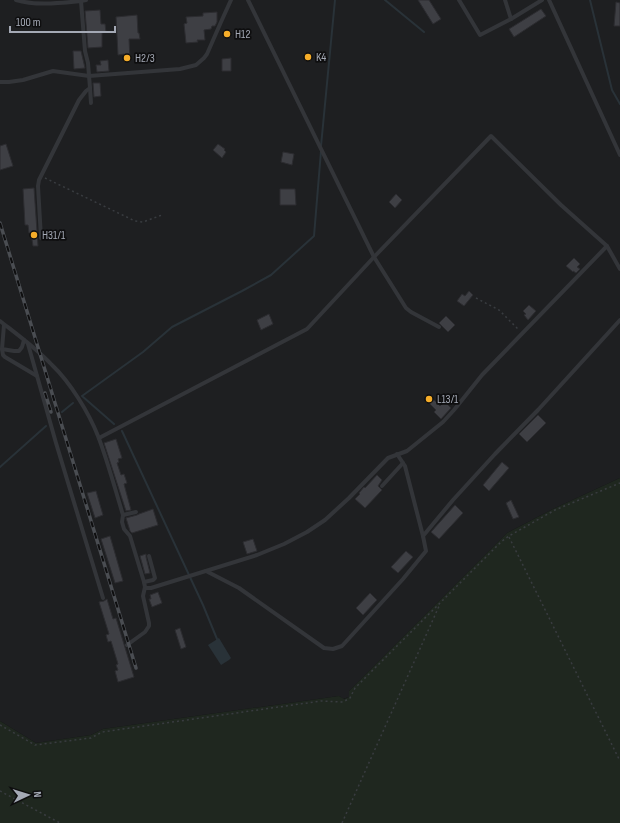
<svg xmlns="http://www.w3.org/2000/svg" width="620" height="823" font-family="'Sofia Sans Condensed',sans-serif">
<rect width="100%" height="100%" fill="#121314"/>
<!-- built -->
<polygon fill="#1e1f21" points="0,0 620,0 620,478 553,509 507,533 349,691 349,697 343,699 339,696 103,729 91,735 36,743 0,721"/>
<!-- green -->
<polygon fill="#1f271f" points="620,478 620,823 0,823 0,721 36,743 91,735 103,729 339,696 344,699 349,697 349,691 507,533 553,509"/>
<!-- water -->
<polygon fill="#293238" points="219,638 231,658 229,660 221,665 208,645"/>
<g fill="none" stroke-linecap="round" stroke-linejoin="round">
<!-- stream -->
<g stroke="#293238" stroke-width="2">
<polyline points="385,0 424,32"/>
<polyline points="590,0 612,90 620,104"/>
<polyline points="321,146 335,0"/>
<polyline points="62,412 73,403"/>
<polyline points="114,424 82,396 143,352 172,327 242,291 271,275 314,236 321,151"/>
<polyline points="122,431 203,605 217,639"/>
<polyline points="0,467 46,426"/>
</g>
</g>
<!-- building -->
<g fill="#3e3f44" stroke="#2c2c30">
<polygon points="418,0 429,0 441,19 433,24"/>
<polygon points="616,2 620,3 620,26 614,26"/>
<polygon points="541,9 546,16 514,37 509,29"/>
<polygon points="100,10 101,24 105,24 106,32 102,33 102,47 88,48 85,11"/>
<polygon points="217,12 217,22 215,26 212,26 211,29 204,30 205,40 197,40 198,42 186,43 184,24 187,23 186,17 203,16 203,13"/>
<polygon points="137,15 138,33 139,33 140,39 129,39 130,60 124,61 124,54 118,55 116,17"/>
<polygon points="73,51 81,51 85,68 74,69"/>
<polygon points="231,58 231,71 222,71 222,59"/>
<polygon points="108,60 109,71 97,72 96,65 101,65 100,61"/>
<polygon points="93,83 100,83 101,96 94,97"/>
<polygon points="6,144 13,166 0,170 0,146"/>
<polygon points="218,144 225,149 224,150 226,152 222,158 213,150"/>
<polygon points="283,152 294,154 292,165 281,162"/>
<polygon points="34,188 38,246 33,246 31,233 29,233 28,225 25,225 23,189"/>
<polygon points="280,189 295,189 296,205 280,205"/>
<polygon points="396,194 402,200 395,208 389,202"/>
<polygon points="574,258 580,264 577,267 580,269 576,273 573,271 573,272 566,266"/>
<polygon points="469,291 473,295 464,306 457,301 462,294 465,296"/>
<polygon points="529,305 536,311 528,320 524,315 526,314 523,311"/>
<polygon points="269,314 273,324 261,330 257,320"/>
<polygon points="446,316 455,325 448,332 439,323"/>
<polygon points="429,395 440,406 444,401 451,408 441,419 434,412 436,410 425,399"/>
<polygon points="538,415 546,423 527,442 519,434"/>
<polygon points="116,439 122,458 118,459 119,462 117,463 121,475 124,474 127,483 124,484 131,510 126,511 104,443"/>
<polygon points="502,462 509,468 489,491 483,485"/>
<polygon points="377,475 382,480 378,486 382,490 365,508 355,499 360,494 359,493 364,487 365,488"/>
<polygon points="96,491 103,515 95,518 87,493"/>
<polygon points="511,500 519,517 513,519 506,503"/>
<polygon points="455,505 463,513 439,539 431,532"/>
<polygon points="153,509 158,525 132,533 130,531 126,518 137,515 139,514"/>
<polygon points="110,536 123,581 115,583 101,539"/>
<polygon points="253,539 257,551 247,554 243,542"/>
<polygon points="406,551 413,557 398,573 391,567"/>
<polygon points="146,554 146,557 150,573 145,574 140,556"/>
<polygon points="158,592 162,603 152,607 149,599 151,599 150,595"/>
<polygon points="370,593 377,600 363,615 356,608"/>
<polygon points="107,599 113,619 116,618 134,677 118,682 115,671 118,670 116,665 118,664 111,641 108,642 106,635 109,634 99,602 104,601"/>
<polygon points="180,628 186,647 181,649 175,630"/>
</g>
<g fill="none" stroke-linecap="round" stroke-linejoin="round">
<!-- path -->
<g stroke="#393c40" stroke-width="1.5" stroke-dasharray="2 3" stroke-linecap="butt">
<polyline points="45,178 135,221 143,222 162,215"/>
<polyline points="476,298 499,310 519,330"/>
<polyline points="509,537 620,761"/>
<polyline points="0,725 35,745 91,738 102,732 321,701 343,702 350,698 355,688 501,542 509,536 555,510 620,483"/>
<polyline points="0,791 60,823"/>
<polyline points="342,823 440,604"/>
</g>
<!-- service -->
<g stroke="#333539" stroke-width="4">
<path d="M16 0C36 6 60 3 81 1"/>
<polyline points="248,0 374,257 406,308 411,312 439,327"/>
<polyline points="459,0 480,35 511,19 542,0"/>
<polyline points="505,0 511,19"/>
<polyline points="549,0 620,155"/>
<polyline points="0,82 9,82 23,80 53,71 89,76 180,69 196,65 204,58 207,54 221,22 231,0"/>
<polyline points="90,88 91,103"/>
<polyline points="41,238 38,186 39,180 79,100 86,91 90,88 88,63 85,51 81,1 86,0"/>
<path d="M0 321C18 335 36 348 52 365 70 382 89 413 98 436 108 462 115 489 123 515L122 522 124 529 130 536 144 582 145 587 143 596 149 623V626L145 632 127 645"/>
<polyline points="4,325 2,349 14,351 19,351 22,347 24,340"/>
<polyline points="28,344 56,443 103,598"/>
<polyline points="2,349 3,355 5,357 37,376"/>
<polyline points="99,438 307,329 374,257 491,136 561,205 607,246 620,269"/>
<polyline points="397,454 405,466 423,536"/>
<polyline points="382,486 403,463"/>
<polyline points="123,515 136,512"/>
<polyline points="206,571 239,588 324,648 333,649 342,646 403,579 426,551 423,536 453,500 495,454 538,410 620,320"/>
<polyline points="144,582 153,580 155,578 149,556"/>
<polyline points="145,588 151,588 257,555 284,544 307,532 325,520 349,498 388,458 407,451 443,422 454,410 482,375 607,246"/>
</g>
<defs>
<g id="rail">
<polyline points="0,223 136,668"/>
<polyline points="45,393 51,412"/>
</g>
</defs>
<!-- rail casing -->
<use href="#rail" stroke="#4a4d52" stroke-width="3.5"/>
<!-- rail -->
<use href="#rail" stroke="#0e0e0f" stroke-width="2" stroke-dasharray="6" stroke-linecap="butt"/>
</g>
<!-- markers -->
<g fill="#f6ad29" stroke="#0e0e0f" stroke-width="1.5">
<circle cx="227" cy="34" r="4"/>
<circle cx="308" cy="57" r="4"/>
<circle cx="127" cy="58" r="4"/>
<circle cx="34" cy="235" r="4"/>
<circle cx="429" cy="399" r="4"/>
</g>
<g text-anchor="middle" stroke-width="3.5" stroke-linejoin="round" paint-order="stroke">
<!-- poi labels -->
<g font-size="12" fill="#a4a9b5" stroke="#0e0e0f" text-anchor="start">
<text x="235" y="38">H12</text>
<text x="316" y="61">K4</text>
<text x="135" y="62">H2/3</text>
<text x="42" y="239">H31/1</text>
<text x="437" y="403">L13/1</text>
</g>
</g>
<!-- north arrow -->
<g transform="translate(28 795) rotate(86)" stroke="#0e0e0f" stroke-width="3" paint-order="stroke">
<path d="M0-3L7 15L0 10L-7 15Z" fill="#a4a9b5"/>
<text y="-6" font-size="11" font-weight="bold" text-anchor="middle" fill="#a4a9b5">N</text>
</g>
<!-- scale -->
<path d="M10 26v6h105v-6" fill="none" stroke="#a4a9b5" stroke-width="2"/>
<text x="16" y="26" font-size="12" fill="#a4a9b5" stroke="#0e0e0f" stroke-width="3" paint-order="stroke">100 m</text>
</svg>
